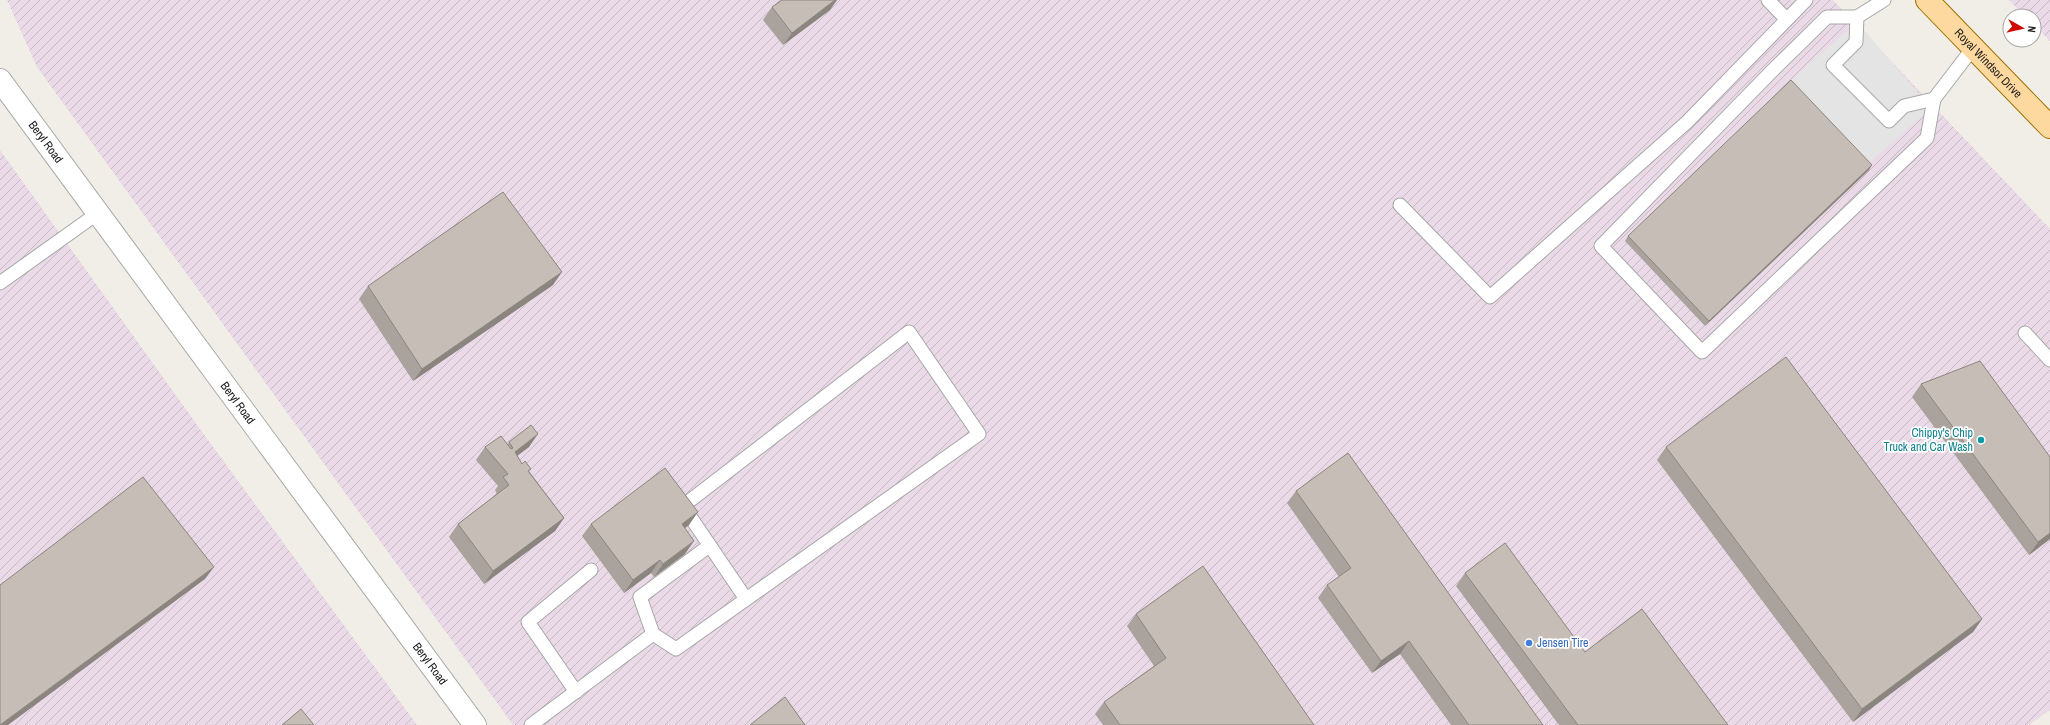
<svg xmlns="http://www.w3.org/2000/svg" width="2050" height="725" font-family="'Archivo Narrow',sans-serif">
<defs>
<pattern id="industrial-furrows" width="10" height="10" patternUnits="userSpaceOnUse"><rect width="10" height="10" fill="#ead9e6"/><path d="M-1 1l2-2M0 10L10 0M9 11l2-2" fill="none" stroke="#c8bac5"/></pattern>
</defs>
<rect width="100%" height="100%" fill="#f1eee7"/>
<!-- industrial -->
<g fill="url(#industrial-furrows)">
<polygon points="7,0 1833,0 2050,229 2050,710 2029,725 513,725 37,67"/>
<polygon points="2009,0 2050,0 2050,41 2034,25 2034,16 2025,16"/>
<polygon points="0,150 200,429 417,725 0,725"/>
</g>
<!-- parking -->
<polygon fill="#e4e4e4" points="1857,22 1931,108 1865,167 1790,81"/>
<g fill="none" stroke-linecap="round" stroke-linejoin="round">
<defs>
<g id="service">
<polyline points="1768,0 1786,19"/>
<polyline points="1884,0 1857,17 1856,42 1833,65 1889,121 1904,106 1934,99 1973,48"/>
<polyline points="1857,17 1827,17 1772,71 1601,246 1702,352 1927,138 1934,99"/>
<polyline points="1400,205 1490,297 1687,122 1806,0"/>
<polyline points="0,283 98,213"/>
<polyline points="2025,333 2050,360"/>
<polyline points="653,634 640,597 709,546"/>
<polyline points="576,692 528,622 591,570"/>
<polyline points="531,725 653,634 676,649 979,434 909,332 683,506 746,599"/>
</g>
<g id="tertiary">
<path id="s1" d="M0 80 475 725"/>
</g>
<g id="primary">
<path id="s2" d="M1927 0 2050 127"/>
</g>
</defs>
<!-- service casing -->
<use href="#service" stroke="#a7a7a7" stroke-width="15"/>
<!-- tertiary casing -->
<use href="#tertiary" stroke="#a7a7a7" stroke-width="24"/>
<!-- primary casing -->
<use href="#primary" stroke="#9d7100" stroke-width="24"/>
<!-- service -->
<use href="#service" stroke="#fff" stroke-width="13"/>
<!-- tertiary -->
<use href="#tertiary" stroke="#fff" stroke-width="22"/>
<!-- primary -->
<use href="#primary" stroke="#fdd99f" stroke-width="22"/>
</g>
<!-- wall -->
<g fill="#aaa39d">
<polygon points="772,7 830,10 783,45 763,20"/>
<polygon points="1869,170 1705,326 1625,241 1628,236"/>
<polygon points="553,285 413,381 359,299 368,286"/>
<polygon points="1921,384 2050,539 2029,555 1912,397"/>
<polygon points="509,442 529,447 517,456 522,464 529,471 564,518 555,531 484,584 449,537 458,524 497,494 495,490 498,486 476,460 485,447 508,444"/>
<polygon points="1666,447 1982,619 1973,632 1853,722 1657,460"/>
<polygon points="1296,491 1543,725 1451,725 1400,654 1372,673 1318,598 1327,585 1339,577 1287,503"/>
<polygon points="591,524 689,525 685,528 685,554 654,577 651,573 624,593 582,536"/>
<polygon points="1465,573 1585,652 1728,725 1559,725 1456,586"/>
<polygon points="1136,614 1314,725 1103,725 1095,714 1104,702 1154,666 1127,626"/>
</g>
<!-- shaded-wall -->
<g fill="#8b857f">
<polygon points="835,0 837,0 830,10 783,45 792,33"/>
<polygon points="1872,165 1869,170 1705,326 1709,321"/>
<polygon points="562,272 553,285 413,381 422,369"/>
<polygon points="538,434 529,447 506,464 515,452"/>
<polygon points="698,512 689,525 673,537 682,524"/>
<polygon points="564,518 555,531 484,584 493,571"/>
<polygon points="2050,533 2050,539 2029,555 2038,542"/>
<polygon points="694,541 685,554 654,577 663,564"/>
<polygon points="660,560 651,573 624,593 633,580"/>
<polygon points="214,567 205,579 8,725 0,725"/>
<polygon points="1982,619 1973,632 1853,722 1862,709"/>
<polygon points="1409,641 1400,654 1372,673 1381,661"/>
</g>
<!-- building -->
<g fill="#c6beb6" stroke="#8b857f">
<polygon points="782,0 835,0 792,33 772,7"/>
<polygon points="1791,80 1872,165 1709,321 1628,236"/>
<polygon points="503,192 562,272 422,369 368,286"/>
<polygon points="1786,357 1982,619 1862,709 1666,447"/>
<polygon points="1980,361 2050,457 2050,533 2038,542 1921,384"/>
<polygon points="531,425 538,434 515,452 522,464 525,461 531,469 528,471 564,518 493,571 458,524 509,485 503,477 508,474 485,447 501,436 511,449 513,448 509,442"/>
<polygon points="1348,453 1543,725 1469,725 1409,641 1381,661 1327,585 1351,568 1296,491"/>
<polygon points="665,468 698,512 682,524 694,541 663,564 660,560 633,580 591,524"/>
<polygon points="143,477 214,567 0,725 0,585"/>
<polygon points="1505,543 1585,652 1642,609 1728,725 1578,725 1465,573"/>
<polygon points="1203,566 1314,725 1120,725 1104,702 1166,658 1136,614"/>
<polygon points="785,697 805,725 750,725"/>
<polygon points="301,709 314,725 282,725"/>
</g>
<!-- markers -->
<circle fill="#0f9aa8" stroke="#fff" stroke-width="1.5" cx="1981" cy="440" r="4"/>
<circle fill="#3f7fe0" stroke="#fff" stroke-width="1.5" cx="1529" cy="643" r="4"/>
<g text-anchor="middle" stroke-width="3.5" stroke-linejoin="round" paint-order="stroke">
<!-- street labels -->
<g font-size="12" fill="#202020" stroke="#fff">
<text dy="4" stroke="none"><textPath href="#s2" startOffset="88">Royal Windsor Drive</textPath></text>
<text dy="4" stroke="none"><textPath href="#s1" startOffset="77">Beryl Road</textPath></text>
<text dy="4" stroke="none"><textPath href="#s1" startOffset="401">Beryl Road</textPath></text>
<text dy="4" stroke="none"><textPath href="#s1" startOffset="725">Beryl Road</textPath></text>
</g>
<!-- culture labels -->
<g font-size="12" fill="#0d838f" stroke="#fff" text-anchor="end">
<text x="1973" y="437">Chippy's Chip<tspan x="1973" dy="14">Truck and Car Wash</tspan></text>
</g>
<!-- shop labels -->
<g font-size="12" fill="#366cbe" stroke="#fff" text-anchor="start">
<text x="1537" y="647">Jensen Tire</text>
</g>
</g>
<!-- north arrow -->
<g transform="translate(2022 28) rotate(98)"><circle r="19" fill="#ffffff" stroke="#a6a6a6"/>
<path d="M0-3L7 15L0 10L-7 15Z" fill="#d10a00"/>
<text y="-6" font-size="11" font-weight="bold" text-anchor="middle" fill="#202020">N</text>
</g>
</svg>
